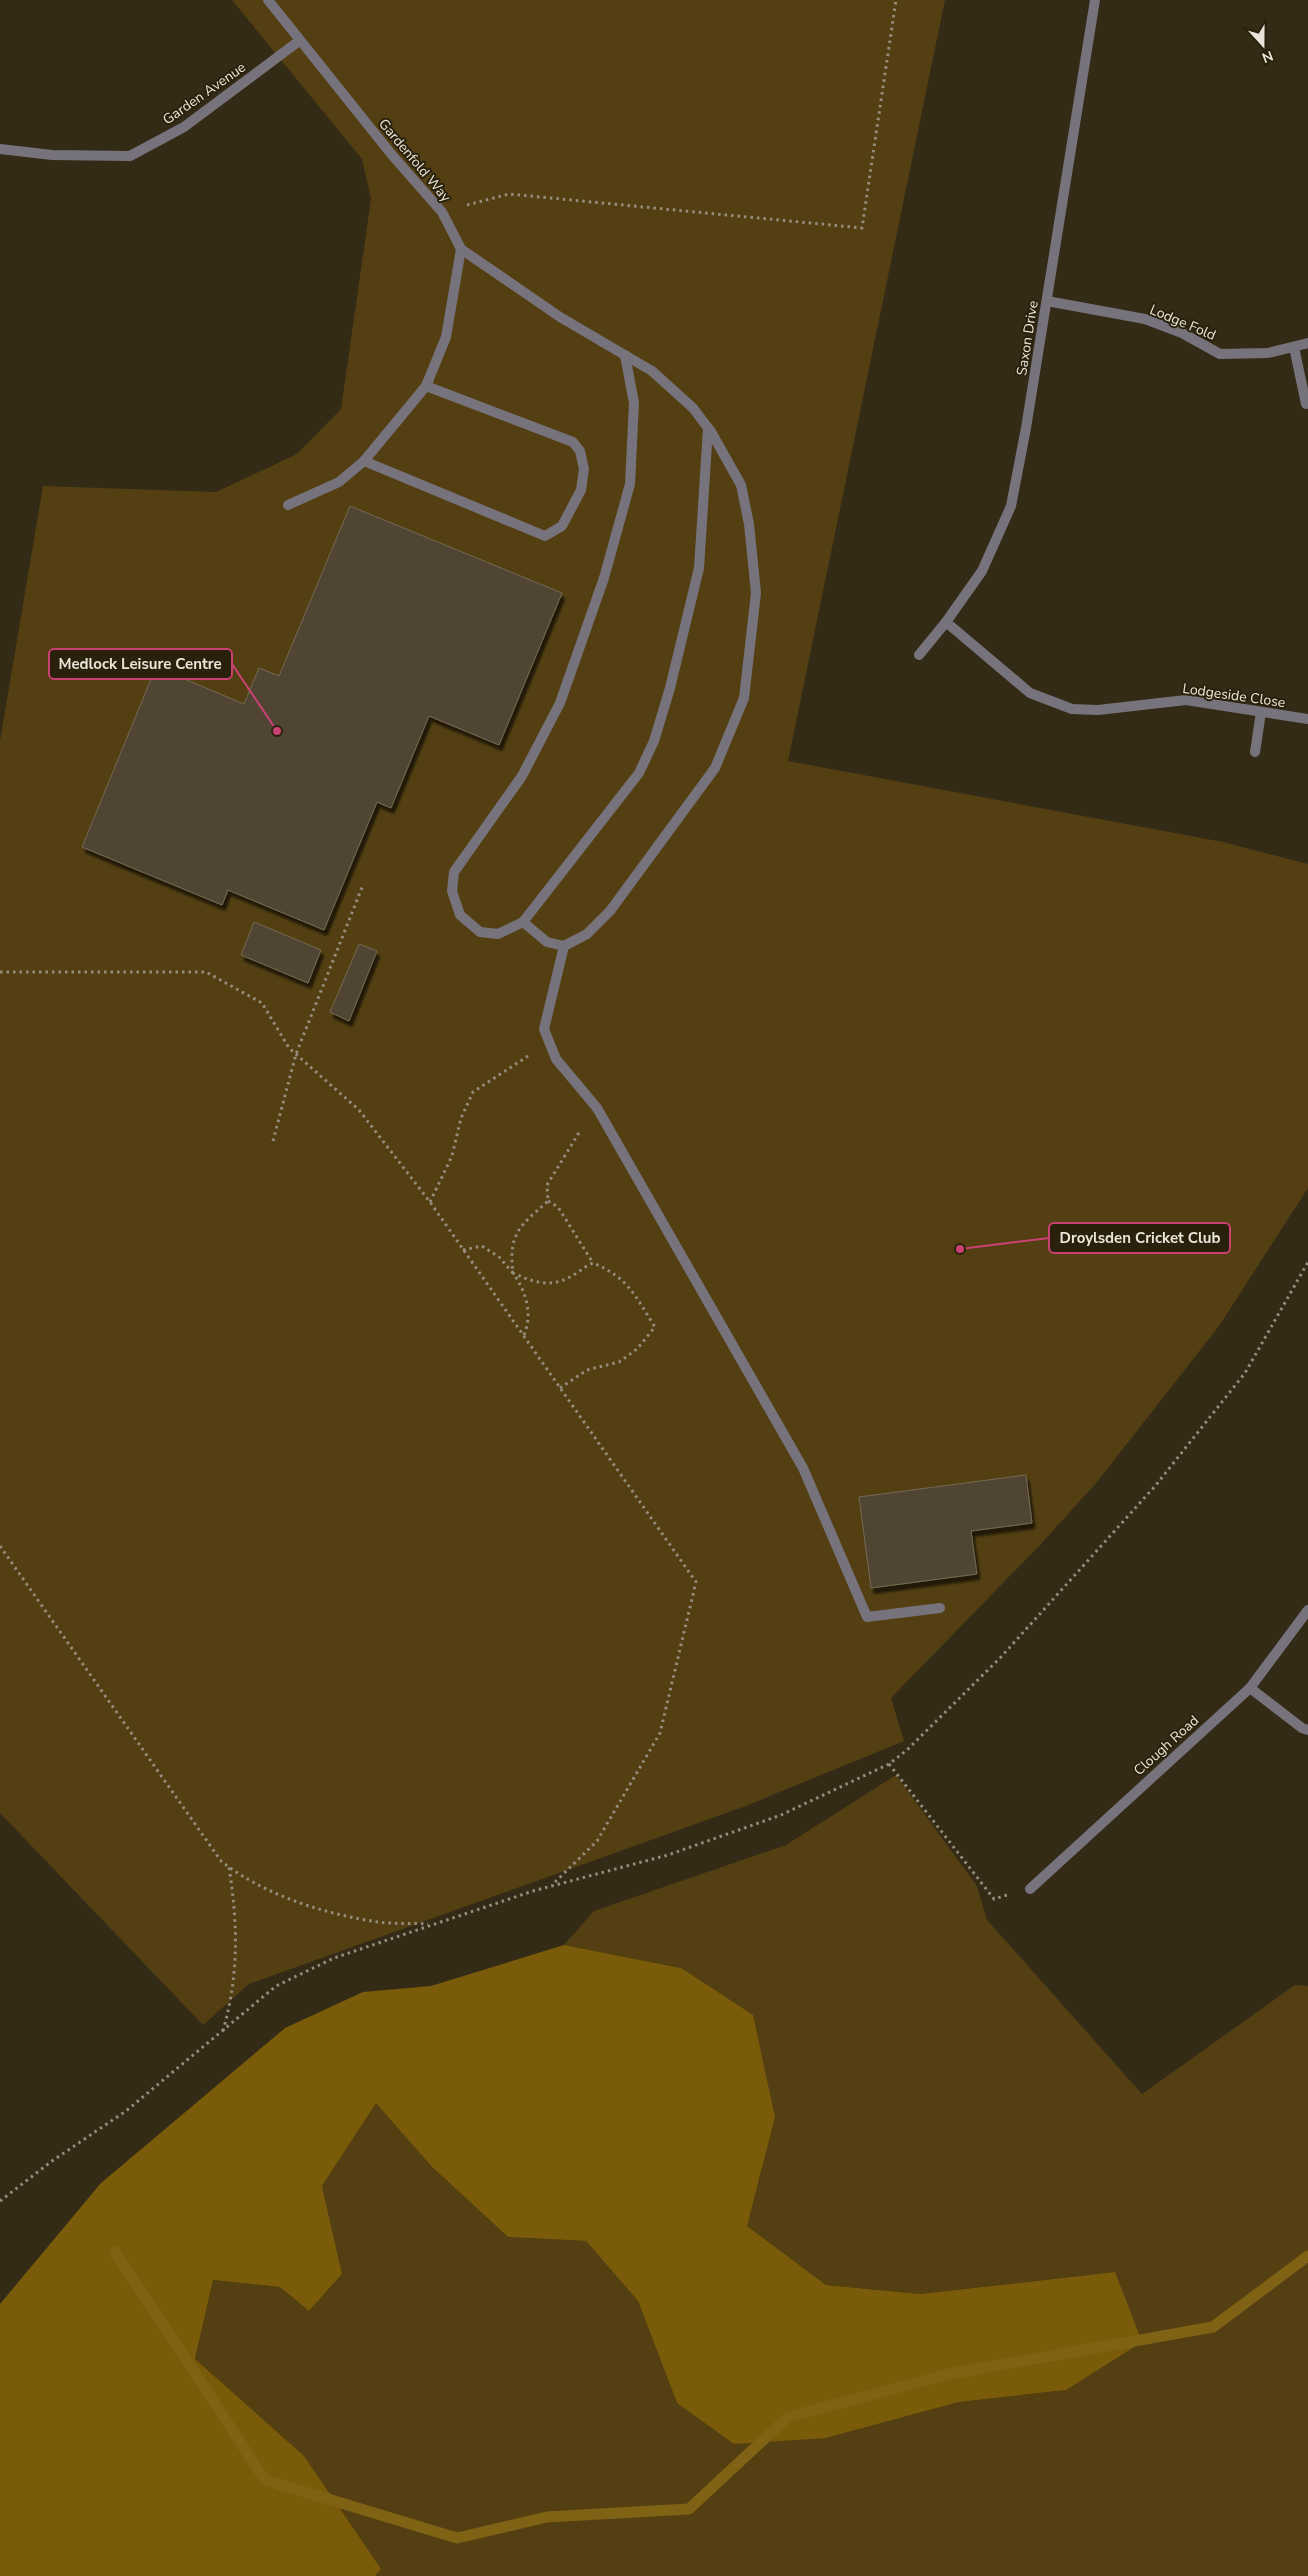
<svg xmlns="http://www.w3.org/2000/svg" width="1308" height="2576" font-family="'Nunito Sans',sans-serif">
<defs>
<filter id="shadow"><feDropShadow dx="3" dy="5.5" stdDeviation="1" flood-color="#0009"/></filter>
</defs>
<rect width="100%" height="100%" fill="#342b17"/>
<!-- green -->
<g fill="#533f12">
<polygon points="232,0 945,0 788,761 1223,842 1308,864 1308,1188 1219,1326 1097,1482 1040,1545 891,1698 904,1741 743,1807 249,1984 203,2025 0,1813 0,741 43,486 216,492 297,454 341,409 371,199 362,159"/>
<polygon points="896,1775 977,1886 987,1920 1142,2094 1295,1985 1308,1986 1308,2576 375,2576 381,2569 195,2360 213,2280 280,2287 309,2311 342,2274 322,2186 376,2102 432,2167 508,2237 586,2241 638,2301 677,2403 826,2438 959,2402 1066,2390 1115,2272 920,2294 826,2285 746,2226 762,2169 681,1968 564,1945 594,1911 786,1845"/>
</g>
<!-- forest -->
<polygon fill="#795b0a" points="564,1945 681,1968 753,2015 775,2117 747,2226 826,2285 920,2294 1115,2272 1142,2342 1066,2390 959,2402 826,2438 734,2444 677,2403 638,2301 586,2241 508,2237 432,2167 376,2103 322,2186 342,2274 309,2311 280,2287 213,2280 195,2359 304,2456 381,2569 375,2576 0,2576 0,2304 101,2183 285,2028 363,1992 431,1986"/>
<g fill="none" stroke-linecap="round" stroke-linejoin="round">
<!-- stream -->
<polyline stroke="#806215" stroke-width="11" points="115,2252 265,2480 457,2538 547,2517 689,2509 788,2417 949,2374 1213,2327 1308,2256"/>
</g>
<!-- building -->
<g fill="#4f4531" stroke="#746a54" filter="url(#shadow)">
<polygon points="350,506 562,593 499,745 429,716 391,808 377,802 324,930 228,890 222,905 82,847 156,667 244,704 259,668 279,676"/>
<polygon points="254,922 321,950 308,983 241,955"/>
<polygon points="359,944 377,951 349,1021 330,1012"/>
<polygon points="1026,1475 1032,1523 971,1531 977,1574 871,1588 859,1497"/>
</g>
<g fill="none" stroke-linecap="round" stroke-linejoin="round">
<!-- path -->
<g stroke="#958d7d" stroke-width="3" stroke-dasharray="2.5 4" stroke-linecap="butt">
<polyline points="467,205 509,194 862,228 896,0"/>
<polyline points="0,972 206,972 262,1003 289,1048 359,1110 430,1202 696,1582 660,1733 597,1841 552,1885"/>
<polyline points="273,1141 296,1054 363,885"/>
<polyline points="430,1202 452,1156 461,1118 473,1092 528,1056"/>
<path d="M463 1250 482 1246 499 1257 513 1273C508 1233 520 1226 548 1201L547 1185 580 1131"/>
<path d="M524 1335C533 1313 526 1292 513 1273 533 1282 550 1288 570 1277 578 1273 585 1266 593 1263L558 1207 548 1201"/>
<path d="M560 1388 587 1370 619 1362 637 1349 655 1327C635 1296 629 1278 593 1263"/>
<path d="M0 1546 221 1861C264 1895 324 1914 378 1922 394 1924 411 1923 428 1924"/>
<polyline points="889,1764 994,1899 1007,1895"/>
<path d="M223 2031C239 1974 238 1926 229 1867"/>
<polyline points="0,2201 52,2161 126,2111 276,1986 334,1958 533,1891 668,1855 781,1815 889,1764 907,1750 1001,1657 1156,1485 1245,1373 1308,1262"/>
</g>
<!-- lane -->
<g stroke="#77737d" stroke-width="10">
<polyline points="461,249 560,317 652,371 693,408 708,428 710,430 741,485 749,524 756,593 744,698 715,768 610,911 587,934 564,946 547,942 523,922 639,773 654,741 670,688 699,568 708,428"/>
<polyline points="364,461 545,536 562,526 581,490 584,469 580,451 573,442 426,386"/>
<polyline points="523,922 498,934 480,932 460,915 452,891 454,872 522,776 560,703 604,578 630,484 634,403 625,355"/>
<polyline points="564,946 544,1029 556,1059 597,1108 803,1468 867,1617 940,1608"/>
</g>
<!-- street -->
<g stroke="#77737d" stroke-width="10">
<polyline points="268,0 392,155 442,212 461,249 446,337 426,386 364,461 339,482 288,505"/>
<polyline points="0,149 52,155 130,156 184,127 299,41"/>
<polyline points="1047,301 1145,319 1182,333 1220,354 1268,353 1308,343"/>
<polyline points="1294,347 1306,404"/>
<polyline points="946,622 1030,693 1072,709 1098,710 1186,700 1308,719"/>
<polyline points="919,655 946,622 982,571 1011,506 1026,428 1095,0"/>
<polyline points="1255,752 1261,712"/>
<polyline points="1250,1688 1302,1728 1308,1730"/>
<polyline points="1030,1889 1250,1688 1308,1610"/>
</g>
</g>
<g text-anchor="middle" stroke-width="4" stroke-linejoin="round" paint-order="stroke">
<!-- street labels -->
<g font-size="14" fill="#ebe5d9" stroke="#2a210d">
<text transform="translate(204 93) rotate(-35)" y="5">Garden Avenue</text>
<text transform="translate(415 160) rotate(50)" y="5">Gardenfold Way</text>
<text transform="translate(1183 322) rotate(23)" y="5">Lodge Fold</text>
<text transform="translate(1027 338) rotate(-81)" y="5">Saxon Drive</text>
<text transform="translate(1234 695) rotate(8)" y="5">Lodgeside Close</text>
<text transform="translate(1166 1745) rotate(-42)" y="5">Clough Road</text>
</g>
</g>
<!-- callouts -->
<path fill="none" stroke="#ca4174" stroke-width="2" d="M277 731L232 664M960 1249L1049 1238"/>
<g fill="#ca4174" stroke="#2a210d" stroke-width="2">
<circle cx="277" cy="731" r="5"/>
<circle cx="960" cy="1249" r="5"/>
</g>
<g fill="#2a210d" stroke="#ca4174" stroke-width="2">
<rect x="49" y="649" width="183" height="30" rx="5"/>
<rect x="1049" y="1223" width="181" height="30" rx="5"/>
</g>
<g font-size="15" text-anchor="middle" font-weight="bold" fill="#ebe5d9">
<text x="140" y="669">Medlock Leisure Centre</text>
<text x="1140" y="1243">Droylsden Cricket Club</text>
</g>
<!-- north arrow -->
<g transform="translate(1263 45) rotate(159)" stroke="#2a210d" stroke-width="4" paint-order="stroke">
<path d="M0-4L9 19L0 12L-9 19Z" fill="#ebe5d9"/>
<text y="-8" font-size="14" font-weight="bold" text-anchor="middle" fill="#ebe5d9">N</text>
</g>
</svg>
